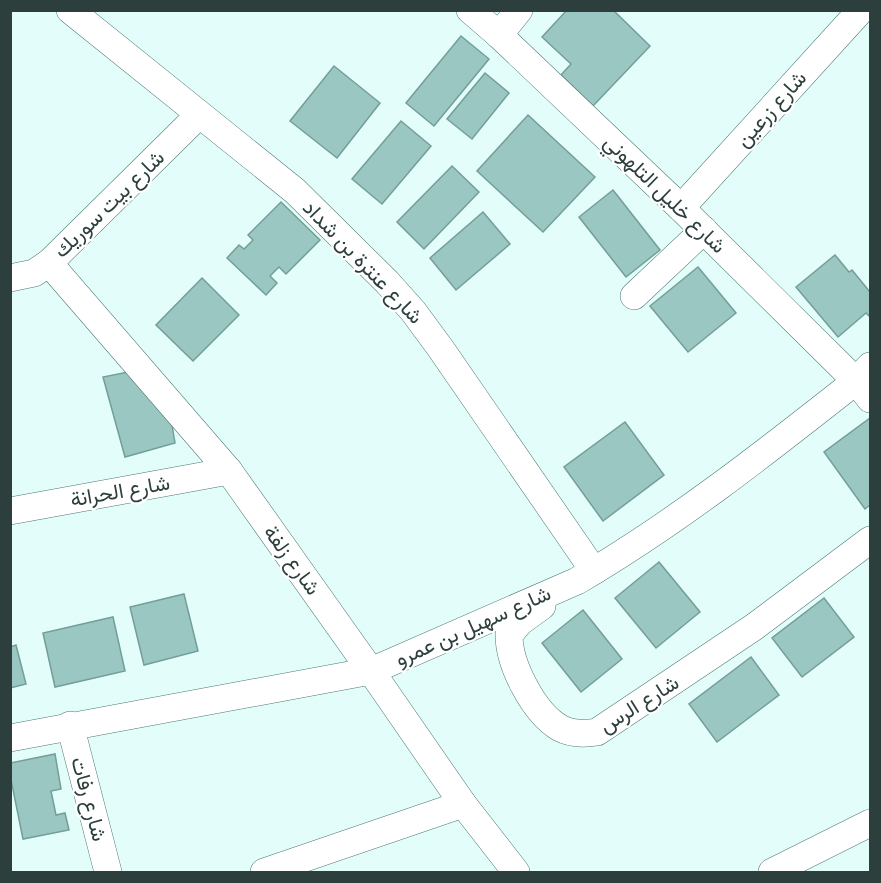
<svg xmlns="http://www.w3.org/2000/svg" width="881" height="883" font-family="'Archivo Narrow',Vazirmatn,sans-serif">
<rect width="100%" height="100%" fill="#e3fefa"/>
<!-- building -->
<g fill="#9ac7c1" stroke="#739e99" stroke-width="1.5">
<polygon points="567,10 613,10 650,46 593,106 561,75 571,64 542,37"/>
<polygon points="461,36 489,59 434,126 406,103"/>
<polygon points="334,66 380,103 337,158 290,121"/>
<polygon points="485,73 509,93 472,139 447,119"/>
<polygon points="528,115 595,177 543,232 477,171"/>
<polygon points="401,121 431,146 382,204 352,179"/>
<polygon points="452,166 479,192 424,249 397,222"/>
<polygon points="613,190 660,250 626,277 579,217"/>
<polygon points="281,202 320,240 286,274 279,267 270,276 277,283 266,295 227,258 239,245 244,249 253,240 248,235"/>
<polygon points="483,212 510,244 456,290 430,258"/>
<polygon points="835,255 849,272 852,270 870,292 870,317 866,313 838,337 796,287"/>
<polygon points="698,267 736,313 688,352 650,306"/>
<polygon points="202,278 239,315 193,361 156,325"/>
<polygon points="128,372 172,425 175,443 125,457 103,377"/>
<polygon points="870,418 870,505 865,509 824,452"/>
<polygon points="625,422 664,475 603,521 564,467"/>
<polygon points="659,562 700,612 656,648 615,598"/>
<polygon points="184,594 198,651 144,665 130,607"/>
<polygon points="824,598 854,637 802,677 772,638"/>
<polygon points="583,610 622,659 581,692 542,643"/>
<polygon points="113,617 125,671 55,687 43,633"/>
<polygon points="16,645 26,684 10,688 10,647"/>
<polygon points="751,657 779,695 717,742 689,704"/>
<polygon points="55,754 61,789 51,791 56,815 65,813 69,830 23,839 10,775 10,763"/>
</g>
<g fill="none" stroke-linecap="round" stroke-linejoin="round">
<defs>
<g id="minor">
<polyline points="70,10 295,191 387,282 413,311 441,349 594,571"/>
<polyline points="470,10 499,35 681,208 856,381 870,399"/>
<polyline points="499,35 519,10"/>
<polyline points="681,208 861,10"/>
<polyline points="49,263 229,471 371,671 463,804 516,872"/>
<polyline points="10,278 34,273 49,263 199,115"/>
<polyline points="634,296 704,230"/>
<polyline points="10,511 229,471"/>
<path d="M542 606 520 622 509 635C509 665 534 713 560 728 571 734 585 734 597 732L754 627 870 540"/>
<polyline points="70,725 108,872"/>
<path d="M10 738 371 671 577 581C676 523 766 452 856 381L870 366"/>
<polyline points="264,872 463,804"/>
<polyline points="772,872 870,823"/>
</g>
</defs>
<!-- minor casing -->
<use href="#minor" stroke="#4d7873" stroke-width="28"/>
<!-- minor -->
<use href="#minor" stroke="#fff" stroke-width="27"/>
</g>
<g text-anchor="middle" stroke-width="4.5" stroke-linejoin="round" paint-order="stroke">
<!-- street labels -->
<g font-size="21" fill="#2d3f3d" stroke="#fff">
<text transform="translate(771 109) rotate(-48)" y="7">شارع زرعين</text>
<text transform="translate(665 194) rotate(44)" y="7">شارع خليل التلهوني</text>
<text transform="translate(109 204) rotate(-44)" y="7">شارع بيت سوريك</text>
<text transform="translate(363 262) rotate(46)" y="7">شارع عنترة بن شداد</text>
<text transform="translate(120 491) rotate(-10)" y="7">شارع الحرانة</text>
<text transform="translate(292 560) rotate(54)" y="7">شارع زلفة</text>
<text transform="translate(473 626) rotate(-24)" y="7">شارع سهيل بن عمرو</text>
<text transform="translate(639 704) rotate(-32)" y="7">شارع الرس</text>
<text transform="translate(89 799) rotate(75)" y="7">شارع رفات</text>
</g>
</g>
<!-- border -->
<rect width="881" height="883" fill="none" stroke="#2d3f3d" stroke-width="24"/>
</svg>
